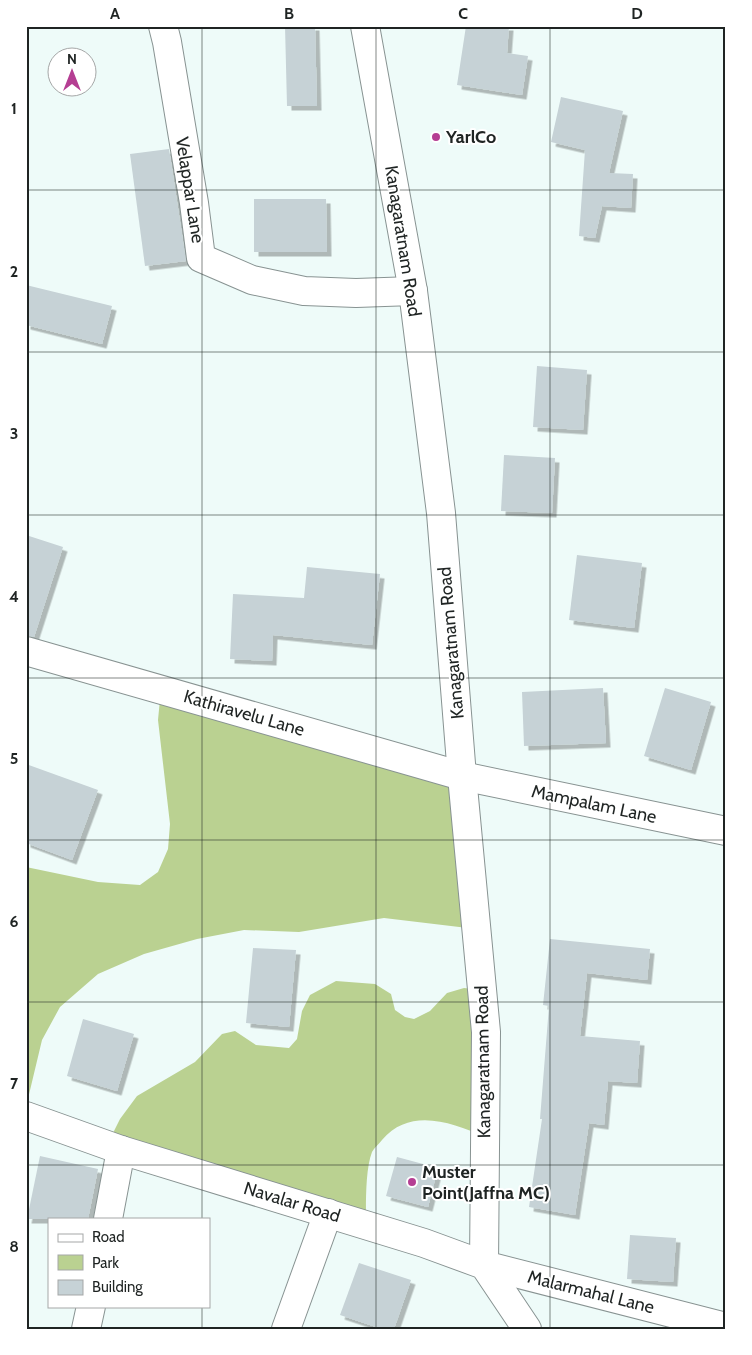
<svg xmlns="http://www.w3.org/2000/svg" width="752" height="1355" font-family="Cabin,sans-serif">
<defs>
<filter id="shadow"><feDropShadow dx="4.5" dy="4.5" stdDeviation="0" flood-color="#0004"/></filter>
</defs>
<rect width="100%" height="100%" fill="#eefbf9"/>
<!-- green -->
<g fill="#bad191">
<polygon points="161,689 462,776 476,929 384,918 299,932 244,930 197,939 144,954 98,974 60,1007 42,1040 26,1107 26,867 98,882 140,885 158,872 168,849 170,824 158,720"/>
<path d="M336 981 375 984 391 994 395 1010 405 1017 414 1019 430 1011 447 993 464 988 482 990 485 1137C451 1122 410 1107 382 1140 379 1144 374 1148 372 1152 365 1170 366 1206 366 1225L107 1145 120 1119 137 1096 195 1062 222 1034 235 1031 256 1045 289 1048 297 1039 302 1011 310 995Z"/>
</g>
<!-- building -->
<g fill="#c6d2d6" filter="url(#shadow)">
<polygon points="285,26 315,26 317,106 287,106"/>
<polygon points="466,26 509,26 507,53 528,56 522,95 457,85"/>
<polygon points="561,97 623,111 609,173 633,174 631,208 602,206 595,238 579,236 585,150 551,142"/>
<polygon points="169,149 186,261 145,266 130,154"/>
<polygon points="254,199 326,199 327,252 254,252"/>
<polygon points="26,285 112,306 102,344 26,325"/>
<polygon points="537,366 587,370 583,430 533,427"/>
<polygon points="504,455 555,458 552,513 501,511"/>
<polygon points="26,535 63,547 34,637 26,636"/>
<polygon points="577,555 642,563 634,628 569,620"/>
<polygon points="307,567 380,574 372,645 273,635 272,661 230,659 233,594 304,598"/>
<polygon points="603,688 606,743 524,746 522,692"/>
<polygon points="665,688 711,702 691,770 644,756"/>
<polygon points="26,764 98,790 72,860 26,843"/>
<polygon points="550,939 650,949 647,980 587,973 580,1036 640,1041 637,1083 608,1081 604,1125 589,1123 575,1215 529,1207 542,1119 540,1119 549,1006 543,1005"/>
<polygon points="253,948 296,950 289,1027 246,1023"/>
<polygon points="83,1019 134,1034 117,1091 67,1076"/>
<polygon points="40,1156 98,1169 88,1219 27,1219"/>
<polygon points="397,1157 438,1168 428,1207 386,1196"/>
<polygon points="630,1235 676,1238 673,1282 627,1279"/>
<polygon points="359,1263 411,1280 394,1329 382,1329 340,1315"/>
</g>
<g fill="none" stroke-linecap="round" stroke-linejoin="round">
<defs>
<g id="minor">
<polyline points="163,26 167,42 194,203 201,258 252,280 304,291 356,293 413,291"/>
<polyline points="365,26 413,291 441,513 462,776 486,1032 484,1265 726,1327"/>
<polyline points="26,651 462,776 726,831"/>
<polyline points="108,1219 121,1150"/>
<polyline points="86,1329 91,1306"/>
<polyline points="286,1329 328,1213"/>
</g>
<polyline id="tertiary" points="26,1116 121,1150 424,1243 484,1265 527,1329"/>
</defs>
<!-- minor casing -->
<use href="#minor" stroke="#889392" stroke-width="30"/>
<!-- tertiary casing -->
<use href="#tertiary" stroke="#889392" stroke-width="30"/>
<!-- minor -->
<use href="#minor" stroke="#fff" stroke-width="28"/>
<!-- tertiary -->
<use href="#tertiary" stroke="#fff" stroke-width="28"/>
</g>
<!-- grid -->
<path fill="none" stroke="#1f2423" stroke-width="1" stroke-opacity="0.55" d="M202 26V1219M376 26V1329M550 26V1329M26 190H726M26 352H726M26 515H726M26 678H726M26 840H726M26 1002H726M26 1165H726M202 1306V1329"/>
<!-- markers -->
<g fill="#b53e93" stroke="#fff" stroke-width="2">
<circle cx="436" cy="137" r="5"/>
<circle cx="412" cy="1182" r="5"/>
</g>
<g text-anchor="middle" stroke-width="4" stroke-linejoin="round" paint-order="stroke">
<!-- poi labels -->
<g font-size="18" font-weight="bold" fill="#1f2423" stroke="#fff" text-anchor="start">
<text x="446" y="143">YarlCo</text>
<text x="422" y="1178">Muster<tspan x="422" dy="21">Point(Jaffna MC)</tspan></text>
</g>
<!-- street labels -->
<g font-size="18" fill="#1f2423" stroke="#fff">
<text transform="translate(190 190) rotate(81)" y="6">Velappar Lane</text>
<text transform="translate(403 241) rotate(81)" y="6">Kanagaratnam Road</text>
<text transform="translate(451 643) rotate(-95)" y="6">Kanagaratnam Road</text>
<text transform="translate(244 713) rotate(16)" y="6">Kathiravelu Lane</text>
<text transform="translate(594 804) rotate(12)" y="6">Mampalam Lane</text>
<text transform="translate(483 1062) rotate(-91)" y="6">Kanagaratnam Road</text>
<text transform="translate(292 1202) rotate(17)" y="6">Navalar Road</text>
<text transform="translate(591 1292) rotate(14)" y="6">Malarmahal Lane</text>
</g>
</g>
<!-- border -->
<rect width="752" height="1355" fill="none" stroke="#ffffff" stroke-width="55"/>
<!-- legend -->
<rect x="48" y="1218" width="162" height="90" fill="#ffffff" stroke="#a5a7a7"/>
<rect x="58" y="1234" width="25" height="8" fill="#ffffff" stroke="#a5a7a7"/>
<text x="92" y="1242" font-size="15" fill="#1f2423">Road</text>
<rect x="58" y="1255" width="25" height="15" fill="#bad191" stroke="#a5a7a7"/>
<text x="92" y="1268" font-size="15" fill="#1f2423">Park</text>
<rect x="58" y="1280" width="25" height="15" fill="#c6d2d6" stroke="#a5a7a7"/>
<text x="92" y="1292" font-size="15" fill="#1f2423">Building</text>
<!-- north arrow -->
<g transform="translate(72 72)"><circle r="24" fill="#ffffff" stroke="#a5a7a7"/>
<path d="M0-4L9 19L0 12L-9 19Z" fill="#b53e93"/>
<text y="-8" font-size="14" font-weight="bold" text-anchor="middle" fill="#1f2423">N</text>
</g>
<rect x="28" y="28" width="696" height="1300" fill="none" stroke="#1f2423" stroke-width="2"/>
<g font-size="16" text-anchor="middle" font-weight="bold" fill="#1f2423">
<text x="115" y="19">A</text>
<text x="289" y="19">B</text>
<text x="463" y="19">C</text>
<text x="637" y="19">D</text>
<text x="14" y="114">1</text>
<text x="14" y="277">2</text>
<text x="14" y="439">3</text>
<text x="14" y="602">4</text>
<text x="14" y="764">5</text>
<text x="14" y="927">6</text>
<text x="14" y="1089">7</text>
<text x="14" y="1252">8</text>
</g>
</svg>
